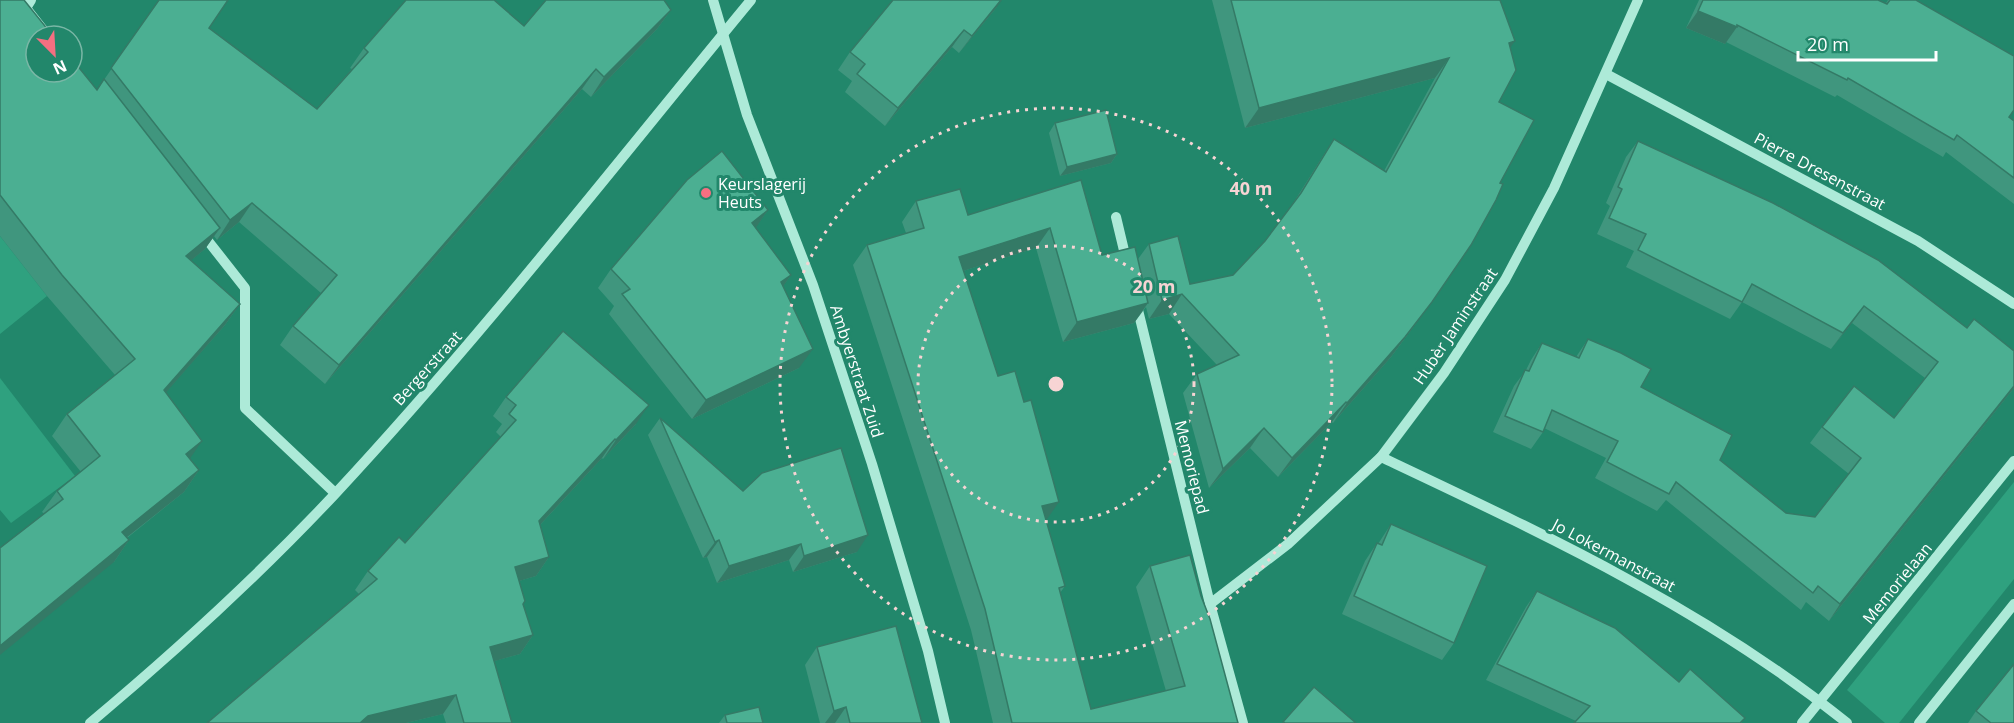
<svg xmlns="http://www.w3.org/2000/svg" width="2014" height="723" font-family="'Open Sans',sans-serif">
<rect width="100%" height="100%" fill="#22876b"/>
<!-- green -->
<g fill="#2fa17f">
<polygon points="0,236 47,296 0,334"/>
<polygon points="0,378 75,476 11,523 0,510"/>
<polygon points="2014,482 2014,579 1899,723 1885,723 1847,690"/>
</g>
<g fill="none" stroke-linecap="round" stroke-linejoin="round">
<!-- minor -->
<g stroke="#adead8" stroke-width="10">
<polyline points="31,0 26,8 48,36"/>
<polyline points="713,0 747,115 813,285 872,464 928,651 945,723"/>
<polyline points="1606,74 1918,241 2014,304"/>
<polyline points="1116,217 1127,263"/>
<polyline points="201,232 245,288 245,408 335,493"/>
<polyline points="1136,302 1210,604 1243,723"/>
<path d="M1381 457C1544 534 1706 609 1847 723"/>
<polyline points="1210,604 1288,544 1381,457 1444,373 1505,280 1554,188 1638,0"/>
<path d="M90 723C176 651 259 575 335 494 482 336 614 166 751 0"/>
<polyline points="1802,723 2014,461"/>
<polyline points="1919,723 2014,604"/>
</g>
</g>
<!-- wall -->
<g fill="#40967e">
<polygon points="0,0 97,90 159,0 209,28 317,109 352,69 350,68 364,48 524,26 671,10 657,29 591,97 582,89 325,384 280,345 293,326 321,293 239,222 217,240 214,236 205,249 191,260 240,304 225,325 165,393 190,459 199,470 184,492 127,538 129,540 114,562 42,512 57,491 81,472 52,436 67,414 115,375 47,296 0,236"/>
<polygon points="1212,0 1500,0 1510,48 1499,102 1418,321 1391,357 1333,423 1332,422 1278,477 1250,448 1209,488 1183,393 1197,374 1217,365 1169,314 1149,319 1146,307 1134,323 1063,342 1036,248 963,271 1046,521 1065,586 1060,593 1091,709 1166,691 1136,587 1150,566 1238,723 993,723 971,630 853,265 867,245 906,233 902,222 916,201 968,215 1081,180 1102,255 1138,259 1149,244 1190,284 1233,275 1265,241 1292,205 1321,159 1334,139 1384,171 1435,78 1245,128"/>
<polygon points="1699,0 1878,0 1886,3 1888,0 1916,0 2009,117 2014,121 2014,204 1946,152 1943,157 1837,95 1835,97 1726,42 1725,44 1686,28"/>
<polygon points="997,7 959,53 952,47 885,126 845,92 852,81 838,70 850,52"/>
<polygon points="1055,123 1117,154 1111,163 1060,176 1049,133"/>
<polygon points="1638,141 1967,328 2014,351 2014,388 1829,621 1806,602 1801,610 1666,500 1657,511 1595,478 1606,458 1544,428 1543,432 1531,449 1493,432 1514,386 1526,370 1531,360 1542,343 1576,357 1588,339 1720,460 1786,513 1815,517 1849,474 1810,443 1822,427 1894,418 1925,378 1852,323 1831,349 1742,302 1730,319 1626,267 1634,251 1597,234 1610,206 1606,203 1626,157"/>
<polygon points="768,210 755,228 791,275 783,286 799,368 692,419 609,314 614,306 598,288 611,269"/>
<polygon points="506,397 636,424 603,459 602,458 540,525 549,557 536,576 519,581 523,604 533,635 520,654 494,661 512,723 446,723 443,714 406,723 207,723 359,594 355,590 368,571 405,543 501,437 496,432 502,424 493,416"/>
<polygon points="660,418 743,491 857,552 793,572 789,560 717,583 707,557 703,558 648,435"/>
<polygon points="1391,524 1454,643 1442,660 1342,614 1365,561 1377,543 1378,544"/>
<polygon points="1537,591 1679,682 1745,718 1741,723 1574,723 1576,721 1486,680 1526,607"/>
<polygon points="817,647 922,723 820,723 805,665"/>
<polygon points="1976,711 2014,723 1968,723"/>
<polygon points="725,715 763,723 719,723"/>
</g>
<!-- shaded-wall -->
<g fill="#347a66">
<polygon points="1001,0 1002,0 997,7 959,53 972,36"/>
<polygon points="671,10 657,29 591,97 604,77"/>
<polygon points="1698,11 1737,27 1725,44 1686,28"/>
<polygon points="964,30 952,47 885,126 898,108"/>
<polygon points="1515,41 1501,61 1509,43"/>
<polygon points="1449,58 1435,78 1245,128 1259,108"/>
<polygon points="596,69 582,89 325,384 339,365"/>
<polygon points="1117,154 1111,163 1060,176 1067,167"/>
<polygon points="252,203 239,222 217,240 230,220"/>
<polygon points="768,210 755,229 752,223"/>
<polygon points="220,228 205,249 171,277 186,256"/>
<polygon points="1050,228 1036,248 944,277 959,257"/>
<polygon points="791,275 778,294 781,282"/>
<polygon points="1182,294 1169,314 1149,319 1162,300"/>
<polygon points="1432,302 1391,357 1333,423 1347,403"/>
<polygon points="1148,303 1134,323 1063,342 1077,322"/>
<polygon points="240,304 225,325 149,412 164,390"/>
<polygon points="1864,306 1852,323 1831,349 1843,333"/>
<polygon points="813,349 799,368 692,419 706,400"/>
<polygon points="2014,386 2014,388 1829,621 1840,604"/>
<polygon points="1346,402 1332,422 1278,477 1292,458"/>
<polygon points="649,405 636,424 603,459 616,440"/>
<polygon points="1264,428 1250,448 1209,488 1223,469"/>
<polygon points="615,439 602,458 526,540 539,521"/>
<polygon points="202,441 187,463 186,454"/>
<polygon points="199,470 184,492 107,553 122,532"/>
<polygon points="1059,502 1045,522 1042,506"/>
<polygon points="868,535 857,552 793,572 804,556"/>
<polygon points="129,540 114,562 0,655 0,646"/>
<polygon points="719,540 707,557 703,558 715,542"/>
<polygon points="801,544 789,560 717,583 729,566"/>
<polygon points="549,557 536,576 502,586 515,567"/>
<polygon points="533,635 520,654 477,666 490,647"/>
<polygon points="456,695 443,714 406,723 360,723 368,716"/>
<polygon points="846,707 835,723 825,723 834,711"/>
</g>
<!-- building -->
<g fill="#4baf92" stroke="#347a66" stroke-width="1.5">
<polygon points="0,0 24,0 53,36 36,36 36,72 72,72 72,59 97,90 104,79 220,228 186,256 240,304 164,390 202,441 186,454 199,470 122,532 129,540 0,646 0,548 63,499 57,491 100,456 67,414 135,359 62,275 0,195"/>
<polygon points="159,0 228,0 209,28 317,109 368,52 364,48 406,0 494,0 524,26 546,0 664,0 671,10 604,77 596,69 339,365 293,326 337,275 252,203 230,220 111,68"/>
<polygon points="893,0 1001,0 972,36 964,30 898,108 857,74 865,64 850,52"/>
<polygon points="1231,0 1500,0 1515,41 1509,43 1516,70 1499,102 1534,120 1500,183 1503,184 1496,200 1471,245 1432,302 1405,337 1347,403 1346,402 1292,458 1264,428 1223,469 1197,374 1239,355 1182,294 1162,300 1149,244 1178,236 1190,284 1233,275 1265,241 1301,193 1334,139 1386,172 1449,58 1259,108"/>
<polygon points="1703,0 1878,0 1887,4 1890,0 1916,0 2014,56 2014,110 2009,117 2014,121 2014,178 1957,135 1954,140 1848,78 1847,80 1737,25 1737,27 1698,11"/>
<polygon points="1106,110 1117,154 1067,167 1055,123"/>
<polygon points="1638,141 1773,203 1878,260 1967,328 1974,319 2014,351 2014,386 1840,604 1818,586 1813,593 1676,482 1669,494 1607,462 1618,441 1552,410 1543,432 1505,416 1525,370 1529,371 1542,343 1579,358 1588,339 1621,353 1651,369 1641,387 1732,435 1720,460 1786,513 1815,517 1861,458 1822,427 1854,386 1894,418 1938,362 1864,306 1843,333 1752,284 1742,302 1638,250 1646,234 1609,218 1622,189 1618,187"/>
<polygon points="722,151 768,210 752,223 791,275 781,282 813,349 706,400 622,294 630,289 611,269 687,180"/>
<polygon points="1081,180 1102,255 1135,247 1148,303 1077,322 1050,228 959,257 998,376 1015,371 1024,402 1031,400 1059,502 1042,506 1065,586 1059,588 1091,709 1185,686 1150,566 1190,555 1201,596 1210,619 1238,723 1012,723 985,609 867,245 924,228 916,201 960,189 968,215"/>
<polygon points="563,331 649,405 616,440 615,439 539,521 549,557 515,567 525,601 523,604 533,635 490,647 512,723 464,723 456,695 368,716 360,723 207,723 377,579 368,571 399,537 405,543 516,420 509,414 516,405 506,397"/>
<polygon points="660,418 743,491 762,473 841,448 868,535 804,556 801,544 729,566 719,540 715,542"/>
<polygon points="1391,524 1487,566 1454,643 1354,596 1377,543 1382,545"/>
<polygon points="1537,591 1615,628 1679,682 1690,669 1745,718 1740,723 1574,723 1590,706 1497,664"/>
<polygon points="896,626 922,723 850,723 846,707 834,711 817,647"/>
<polygon points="2014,664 2014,723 1991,723 1976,711"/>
<polygon points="1314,687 1356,723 1285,723 1283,722"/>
<polygon points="759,707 763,723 727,723 725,715"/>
</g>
<!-- distance rings -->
<g fill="none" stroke="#f7d4d4" stroke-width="3" stroke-dasharray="3 6">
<circle cx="1056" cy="384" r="138"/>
<circle cx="1056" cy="384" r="276"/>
</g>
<!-- markers -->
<circle fill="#f56f81" stroke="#22876b" stroke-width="2" cx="706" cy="193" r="6"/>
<g text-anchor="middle" stroke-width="6" stroke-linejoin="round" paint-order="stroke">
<!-- street labels -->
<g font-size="16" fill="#fff" stroke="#22876b">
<text transform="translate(1820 171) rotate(28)" y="6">Pierre Dresenstraat</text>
<text transform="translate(1455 326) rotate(-56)" y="6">Hubèr Jaminstraat</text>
<text transform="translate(427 368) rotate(-48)" y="6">Bergerstraat</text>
<text transform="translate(857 371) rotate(72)" y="6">Ambyerstraat Zuid</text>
<text transform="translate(1192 467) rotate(76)" y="6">Memoriepad</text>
<text transform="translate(1614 555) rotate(28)" y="6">Jo Lokermanstraat</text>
<text transform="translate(1897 583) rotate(-51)" y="6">Memorielaan</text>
</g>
<!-- poi labels -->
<g font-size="16" fill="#fff" stroke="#22876b" text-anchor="start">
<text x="718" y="190">Keurslagerij<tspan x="718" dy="18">Heuts</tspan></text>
</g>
</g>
<circle cx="1056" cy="384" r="9" fill="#f7d4d4" stroke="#22876b" stroke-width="3"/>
<g font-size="18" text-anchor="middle" font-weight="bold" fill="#f7d4d4" stroke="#22876b" stroke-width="6" stroke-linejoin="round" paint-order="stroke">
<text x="1251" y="195">40 m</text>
<text x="1154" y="293">20 m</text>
</g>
<!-- north arrow -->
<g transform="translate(54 54) rotate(156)"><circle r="28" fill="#22876b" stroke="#7ab7a6" stroke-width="1.5"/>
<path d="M0-4.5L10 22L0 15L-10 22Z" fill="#f56f81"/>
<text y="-9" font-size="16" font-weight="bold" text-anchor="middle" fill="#ffffff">N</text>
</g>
<!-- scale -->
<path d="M1798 51v9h138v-9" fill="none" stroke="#ffffff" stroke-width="3"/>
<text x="1807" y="51" font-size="18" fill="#ffffff" stroke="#22876b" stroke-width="4.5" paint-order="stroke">20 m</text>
</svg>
